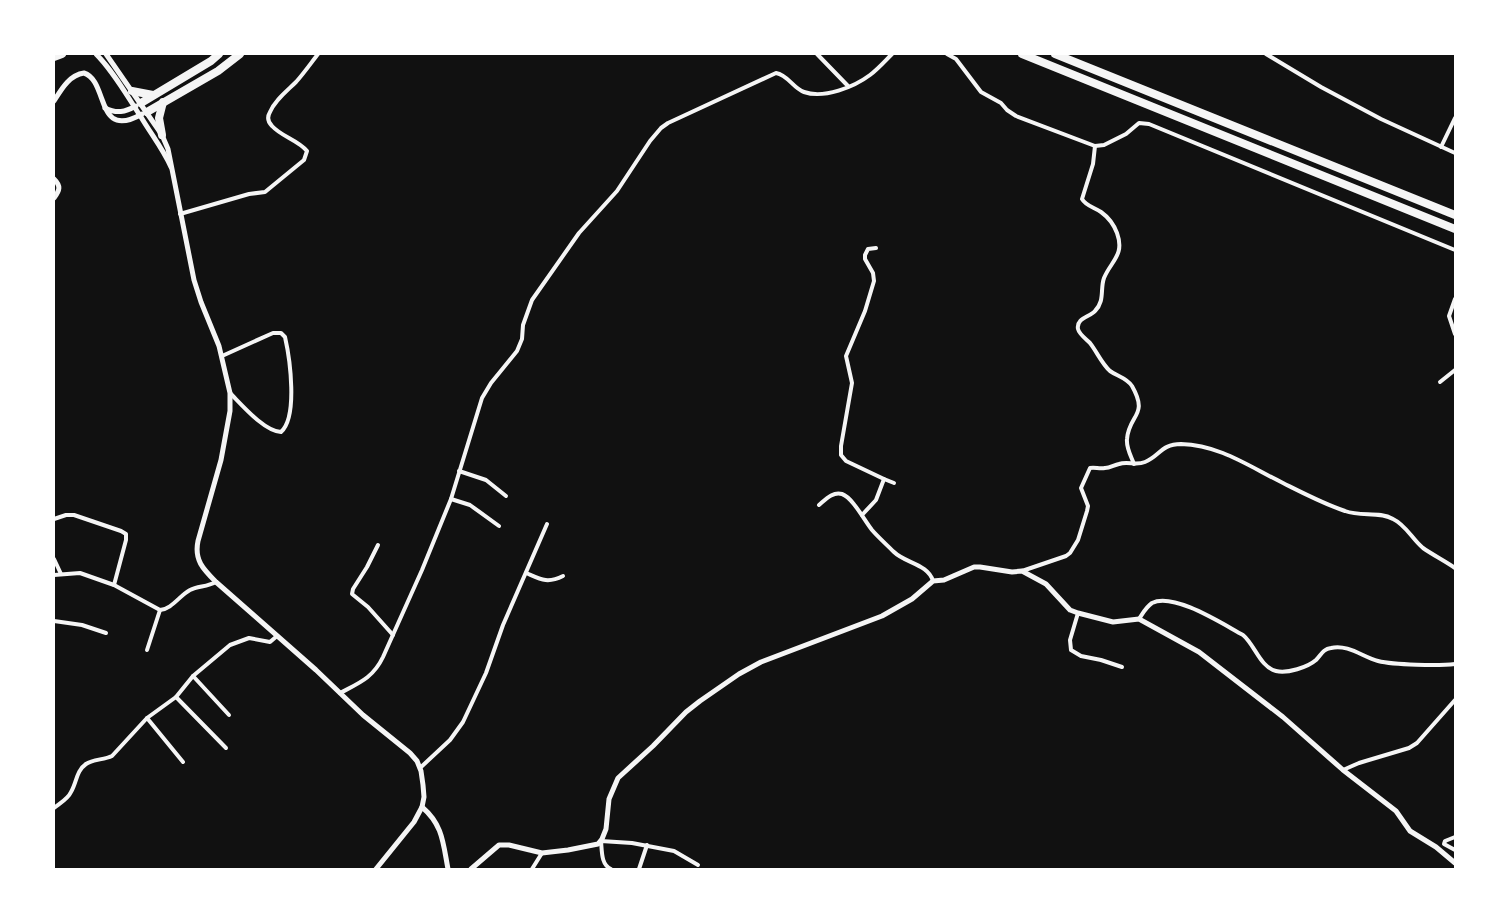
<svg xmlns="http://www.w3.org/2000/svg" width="1509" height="923" font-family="Montserrat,sans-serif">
<rect width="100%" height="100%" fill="#111"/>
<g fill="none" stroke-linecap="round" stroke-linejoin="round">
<!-- minor -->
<g stroke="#f5f5f5" stroke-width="4">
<polyline points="817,54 848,86"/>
<polyline points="947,54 956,59 981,92 1001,103 1007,110 1016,116 1095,146 1104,145 1126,134 1139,123 1149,124 1455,250"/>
<polyline points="1266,54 1321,87 1381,119 1455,153"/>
<path d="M1095 146 1093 164 1082 199C1086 206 1094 207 1101 212 1108 217 1114 225 1117 233 1125 255 1111 261 1104 278 1100 289 1105 301 1095 311 1090 317 1076 318 1078 329 1079 334 1086 339 1090 343 1097 352 1102 364 1110 371 1117 376 1127 378 1132 386 1149 416 1129 414 1127 439 1126 448 1131 456 1134 464"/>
<polyline points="1441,147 1455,118"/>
<path d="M180 214 249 194 265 192 304 160 307 151C298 140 282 137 272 126 268 122 267 117 270 112 275 100 287 91 296 82 304 73 311 63 318 54"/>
<polyline points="1455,299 1449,316 1455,334"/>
<path d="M222 356 273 333H281L285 337C290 359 298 417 281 432 264 431 242 405 230 393"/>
<polyline points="1440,382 1455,370"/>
<polyline points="459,471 486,480 506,496"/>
<polyline points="884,479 894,483"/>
<polyline points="451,499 470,505 499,526"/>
<path d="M819 505C825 500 833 491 842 494 853 498 864 520 872 530 878 537 886 544 894 552 905 563 928 564 933 581"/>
<polyline points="862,515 876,500 884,479 846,461 841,455 841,446 852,383 846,356 865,311 874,281 873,273 865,259 865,255 868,249 876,248"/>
<polyline points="54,519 66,515 74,515 121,531 126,534 126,540 114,585"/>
<polyline points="378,545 367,567 353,589 352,594 368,607 393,635"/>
<polyline points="54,559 61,574"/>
<path d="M1022 571 1066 556 1070 553 1078 540 1087 511 1088 506 1081 488 1090 468C1095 467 1099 469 1105 468 1110 468 1114 465 1119 464 1128 461 1136 466 1145 462 1160 456 1161 444 1181 444 1220 445 1250 467 1283 483 1303 493 1324 504 1345 511 1361 517 1379 511 1393 519 1406 525 1412 539 1423 548 1433 555 1445 561 1455 568"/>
<path d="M526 573C540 579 547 584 563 576"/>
<path d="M54 575 80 573 114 585 160 610C172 609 179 596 190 590 198 586 207 587 216 582"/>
<polyline points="1078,613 1070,640 1071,650 1081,656 1101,660 1122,667"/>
<path d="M1139 619C1143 613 1146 607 1152 603 1174 592 1224 625 1243 635 1255 645 1260 667 1276 671 1287 674 1308 667 1316 660 1321 655 1323 649 1331 648 1348 644 1363 657 1378 661 1394 665 1439 666 1455 664"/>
<polyline points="54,621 82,625 106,633"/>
<polyline points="147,650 160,610"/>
<polyline points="193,676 229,715"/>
<path d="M340 693C359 683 373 678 383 657L422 570 451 499 482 398 491 383 517 351 522 339 523 325 532 300 579 233 617 191 650 141 661 128 668 123 776 73C788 75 793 88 804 92 824 99 854 87 870 75 878 69 885 61 892 54"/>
<polyline points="176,697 226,748"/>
<polyline points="147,718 183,762"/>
<polyline points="420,768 450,740 463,722 486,673 503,625 547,524"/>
<polyline points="1343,770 1359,763 1409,748 1417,743 1455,700"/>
<path d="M54 808C60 803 68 799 71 792 77 782 76 771 86 764 93 759 104 760 112 756L147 718 176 697 193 676 230 645 249 638 270 642 277 636"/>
<polyline points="1455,837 1445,841 1444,844 1455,850"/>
<polyline points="532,869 542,853"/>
<path d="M611 869C601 865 602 851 601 841L632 843 674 851 698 865"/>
<polyline points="639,869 647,845"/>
</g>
<!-- tertiary -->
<g stroke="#f5f5f5" stroke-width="5">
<path d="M96 54C114 72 127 96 141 117 151 134 163 149 171 167"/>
<path d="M106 54 162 135 168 149 194 280 201 302 219 346 230 393V411L221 460 198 541C194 560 203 569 216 582L316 670 363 715 410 753 417 761 421 771 423 785 424 797 422 807 414 822 376 869"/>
<path d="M54 101C61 90 69 75 84 73 109 81 95 141 142 114"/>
<path d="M105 108C117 114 125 112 136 106"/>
<path d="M54 179C61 186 60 190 54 198"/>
<path d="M422 807C443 825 443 843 448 869"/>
<polyline points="471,869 499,845 509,845 542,853 568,850 598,844 602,839 606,829 609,799 618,778 653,746 686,712 700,701 739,674 761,662 882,616 912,599 933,581 944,580 974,567 980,567 1012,572 1022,571 1046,584 1070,610 1078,613 1113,622 1139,619 1199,652 1283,717 1343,770 1396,811 1410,831 1436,847 1455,863"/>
</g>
<!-- motorway -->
<g stroke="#f5f5f5" stroke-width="8">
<polyline points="1022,54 1455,229"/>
<polyline points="1055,54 1455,215"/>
<polyline points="54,57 62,54"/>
<polyline points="132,91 153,95"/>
<polyline points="141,103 211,61 219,54"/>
<polyline points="147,112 218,71 240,54"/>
<polyline points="162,135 159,118 163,102"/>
</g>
</g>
<!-- border -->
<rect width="1509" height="923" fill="none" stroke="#ffffff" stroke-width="110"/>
</svg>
